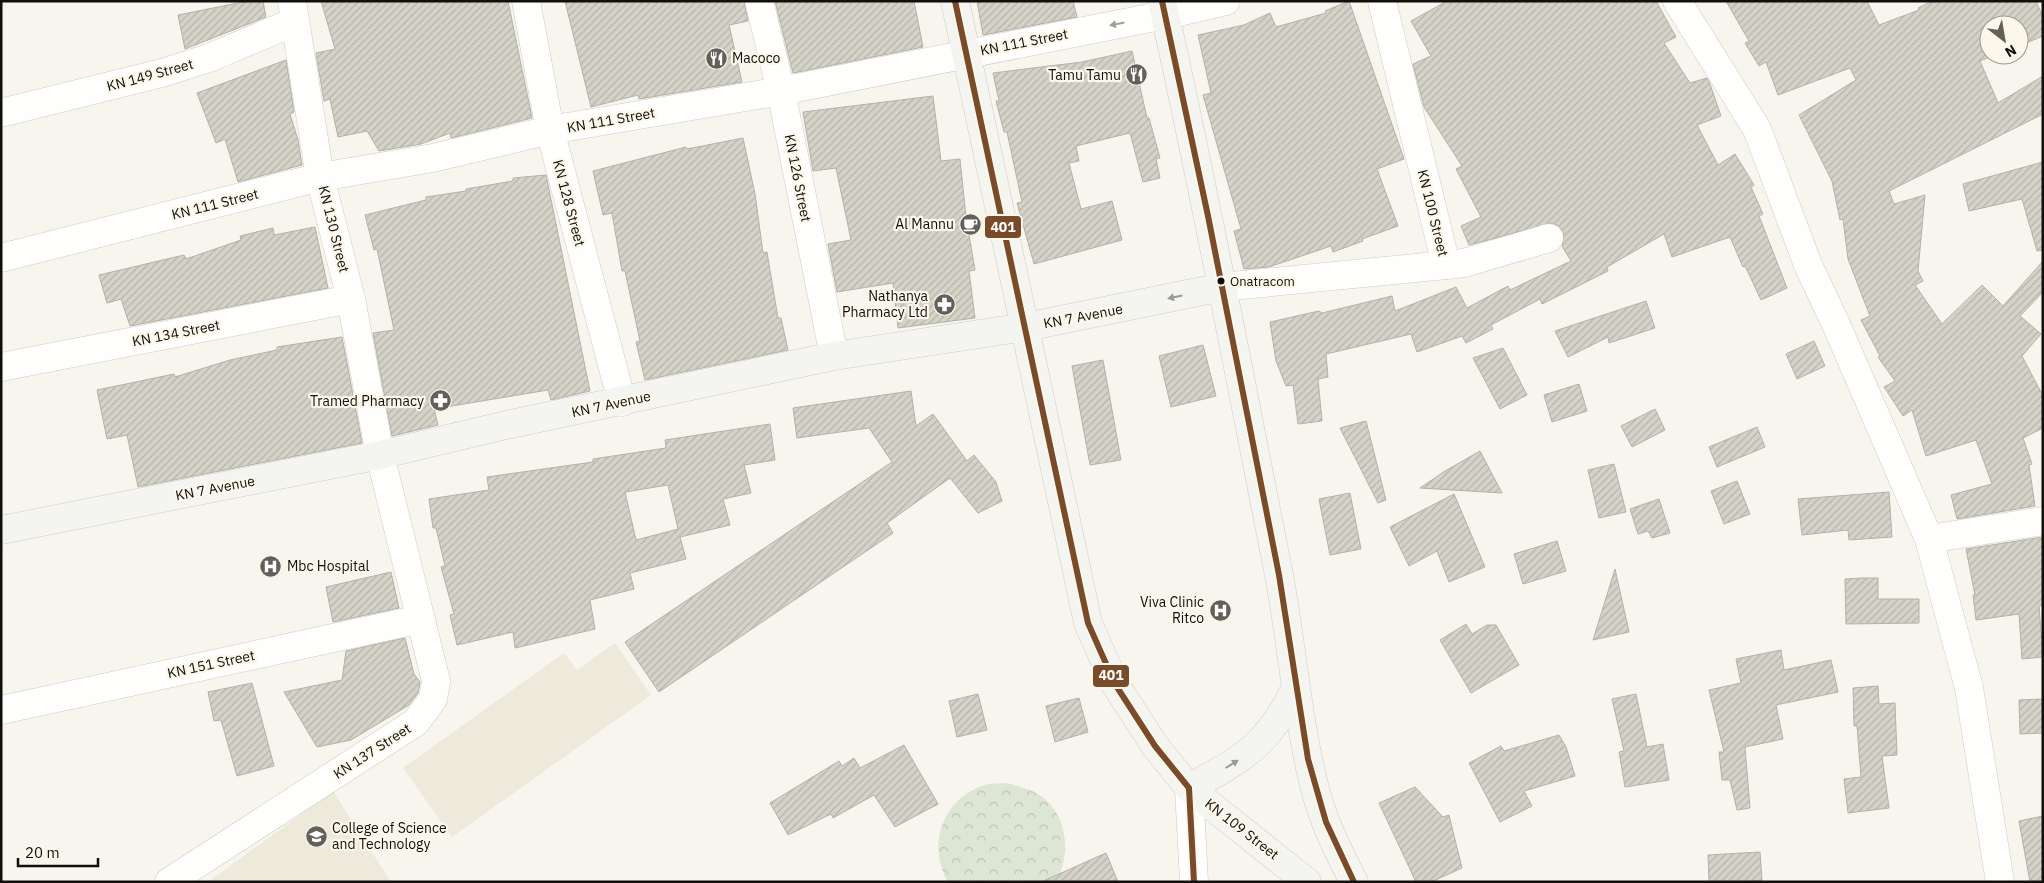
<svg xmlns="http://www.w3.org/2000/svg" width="2044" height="883" font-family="'IBM Plex Sans',sans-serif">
<defs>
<pattern id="forest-crowns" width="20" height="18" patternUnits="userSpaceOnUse" patternTransform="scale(1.25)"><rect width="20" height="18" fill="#dde5d4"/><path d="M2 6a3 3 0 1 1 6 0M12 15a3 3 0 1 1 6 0" fill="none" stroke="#bdc3b5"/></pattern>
<pattern id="building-hatch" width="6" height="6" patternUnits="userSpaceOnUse" patternTransform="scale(1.25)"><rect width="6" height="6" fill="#d5d2c8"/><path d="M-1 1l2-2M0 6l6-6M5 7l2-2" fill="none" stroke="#b6b3aa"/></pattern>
</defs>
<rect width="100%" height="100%" fill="#f7f5ee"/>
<!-- built -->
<g fill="#ede9db">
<polygon points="615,643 651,695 452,837 403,768 564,653 577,670"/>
<polygon points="333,791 391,882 208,882"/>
</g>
<!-- forest -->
<path fill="url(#forest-crowns)" d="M1007 783C1021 787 1035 790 1046 800 1068 820 1071 858 1055 882H948C926 845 943 799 984 785 991 783 1000 784 1007 783Z"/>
<!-- building -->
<g fill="url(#building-hatch)" stroke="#b2b1ab" fill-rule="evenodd">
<polygon points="248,1 263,1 266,17 185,49 178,15"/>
<polygon points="321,1 508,1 532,118 451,138 450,133 421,144 379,151 367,131 338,137 330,99 324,101 316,53 335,49"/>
<polygon points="565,1 744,1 748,21 729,25 742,82 639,99 638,95 591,107"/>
<polygon points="775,1 914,1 923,47 793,73"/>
<polygon points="977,1 1073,1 1077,17 983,35"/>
<polygon points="1349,1 1404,159 1377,169 1398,226 1362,239 1363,241 1333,252 1331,246 1269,267 1244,269 1234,231 1241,229 1203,95 1211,93 1198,35 1244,25 1270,13 1276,27 1326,13 1325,11"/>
<polygon points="1447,1 1656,1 1676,37 1664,43 1690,83 1707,78 1710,84 1721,116 1697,125 1718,165 1735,154 1754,185 1751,187 1763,214 1759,216 1787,288 1761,300 1745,266 1743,267 1730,237 1672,257 1664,234 1607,267 1608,271 1542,304 1540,299 1491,325 1493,329 1466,343 1462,336 1417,352 1411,334 1326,354 1328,377 1318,379 1322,421 1298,424 1293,385 1286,386 1276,361 1270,322 1319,311 1322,313 1392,296 1395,311 1456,287 1467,308 1508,286 1510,290 1571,261 1562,246 1564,233 1559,226 1552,223 1469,245 1461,226 1481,217 1456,169 1462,166 1424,107 1413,64 1431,56 1411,21"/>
<polygon points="1726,1 1867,1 1879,25 1919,10 1918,8 1932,1 2036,1 2043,17 2043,36 2019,46 2019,25 1989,25 1989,55 1995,55 1980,61 1998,103 2043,76 2043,114 1889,191 1894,204 1925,195 1918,271 1923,281 1915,285 1942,324 1982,285 2003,306 2043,261 2043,292 2020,316 2041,334 2022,356 2043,396 2043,428 2023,438 2032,464 2029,465 2035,506 1957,519 1951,495 1992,484 1976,440 1926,456 1912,410 1903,416 1884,387 1895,381 1878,357 1880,356 1861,320 1870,316 1848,259 1843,219 1840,220 1832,181 1799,115 1856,80 1850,68 1778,95 1766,62 1759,66 1745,43 1749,41"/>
<polygon points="1132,51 1147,118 1149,118 1160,158 1156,159 1160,178 1143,182 1130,133 1076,146 1079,161 1069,163 1081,209 1112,201 1122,240 1034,264 1017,203 1022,202 1007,132 1004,132 996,101 999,101 993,73 1082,62"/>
<polygon points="286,60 294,112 290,114 298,140 302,165 238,182 225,139 216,143 197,93"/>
<polygon points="933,96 941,161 960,159 966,217 975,270 969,271 975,318 898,328 893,283 837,292 828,244 851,240 836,168 813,171 803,112"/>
<polygon points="743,138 755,194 763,253 767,252 778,318 781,318 788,350 645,380 636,342 640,341 625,271 622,271 612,213 603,215 593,171 686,147 687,149"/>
<polygon points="2043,162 2043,250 2037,251 2022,199 1969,211 1963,184"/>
<polygon points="546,175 590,391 551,400 548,390 434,409 438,425 392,436 373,333 394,330 377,249 374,250 365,215 426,200 426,197 466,191 466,189 513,181 513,178"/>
<polygon points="315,227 328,288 130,326 121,299 107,303 99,275 184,255 186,259 241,240 240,236 273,228 274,235"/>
<polygon points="1646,301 1655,328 1609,343 1608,337 1568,357 1555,331"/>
<polygon points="342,337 362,443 138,487 127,435 107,439 97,390 174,374 175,377 230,360 277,350 277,347"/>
<polygon points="1814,341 1825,366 1797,379 1786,354"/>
<polygon points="1203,345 1216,396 1171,407 1159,356"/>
<polygon points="1503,348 1527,395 1500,409 1473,358"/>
<polygon points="1103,360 1121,460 1090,465 1072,366"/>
<polygon points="1579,384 1587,411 1552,422 1544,395"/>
<polygon points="911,391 916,426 933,414 967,461 974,455 996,482 1002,501 978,513 950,478 887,523 893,533 659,692 625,642 892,462 869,428 797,438 793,408"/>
<polygon points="1655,409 1665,430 1632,447 1621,426"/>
<polygon points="1366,421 1386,500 1378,503 1340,428"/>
<path d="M770 424 775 460 744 465 751 493 723 499 730 525 680 537 686 559 630 573 634 589 590 600 595 629 515 648 513 632 457 645 450 615 454 614 441 567 445 566 436 528H433L429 499 489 490 487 477 593 462V459L666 448 665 440ZM668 485 678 529 636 540 625 492Z"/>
<polygon points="1757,427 1765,447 1717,467 1709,447"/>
<polygon points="1480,451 1502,493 1420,488 1445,471"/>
<polygon points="1614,464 1626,512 1599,518 1588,470"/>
<polygon points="1737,481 1750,514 1724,524 1711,491"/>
<polygon points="1889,492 1892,537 1849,540 1848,530 1802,535 1798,499"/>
<polygon points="1350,493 1361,549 1330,555 1319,499"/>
<polygon points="1454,494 1485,567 1449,582 1437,551 1409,566 1390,527"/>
<polygon points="1659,499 1670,533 1652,538 1648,531 1638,534 1630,509"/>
<polygon points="2043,537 2043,605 2039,606 2043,657 2022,659 2019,614 1976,620 1973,595 1975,595 1966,549"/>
<polygon points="1557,541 1566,571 1523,584 1514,554"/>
<polygon points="1615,569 1629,632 1593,640 1602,611"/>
<polygon points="391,572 399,608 333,622 326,587"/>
<polygon points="1862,578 1878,578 1878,599 1919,599 1919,623 1846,624 1845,579"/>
<polygon points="1466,624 1472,634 1487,625 1496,625 1519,665 1471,693 1440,640"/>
<polygon points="405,638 414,674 420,682 418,693 409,705 351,740 317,747 284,692 342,680 346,651"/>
<polygon points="1781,650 1784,670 1831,660 1838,692 1776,705 1783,739 1745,747 1750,808 1737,810 1730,780 1722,780 1719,752 1724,752 1709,690 1741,683 1736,659"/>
<polygon points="252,683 274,766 237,776 221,720 214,721 208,692"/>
<polygon points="1878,686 1879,704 1895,703 1897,755 1882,756 1889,808 1848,813 1844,779 1861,777 1857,726 1854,726 1853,688"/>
<polygon points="978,694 987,730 957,737 949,701"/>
<polygon points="1636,694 1647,747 1663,744 1669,780 1625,787 1619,752 1624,751 1612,699"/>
<polygon points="1079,698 1088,732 1055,742 1046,706"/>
<polygon points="2043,699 2043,733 2020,734 2019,700"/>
<polygon points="1559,735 1566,747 1575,776 1524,791 1532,806 1500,822 1469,763 1501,746 1504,751"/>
<polygon points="904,745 938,804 895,827 874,795 833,818 831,814 788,835 770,803 839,761 842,766 854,758 860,768"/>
<polygon points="1415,787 1443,817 1449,815 1462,868 1431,882 1416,882 1379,803"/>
<polygon points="2043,816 2043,882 2030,882 2019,821"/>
<polygon points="1760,852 1762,881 1709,882 1708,855"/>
<polygon points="1106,853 1118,882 1041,882"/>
</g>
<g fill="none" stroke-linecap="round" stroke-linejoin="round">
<defs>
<g id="street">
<polyline points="526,1 550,130 622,402"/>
<polyline points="759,1 781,91 834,356"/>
<polyline points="1677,1 1757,129 1808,265 1835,322 1929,539 1969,688 2000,882"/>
<polyline points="1,113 162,73 209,58 294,22"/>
<polyline points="1,258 320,177 433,158 550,130 781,91 1165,15 1226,1"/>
<polyline points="1446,265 1464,263 1549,238"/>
<polyline points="1222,287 1446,265 1382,1"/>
<polyline points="1,367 351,299"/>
<polyline points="1929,539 2043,521"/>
<polyline points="1,710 421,619"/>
<polyline points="1189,788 1194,882"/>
<polyline points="169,882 416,722 433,699 436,681 380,455 351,299 320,177 292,1"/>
</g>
<g id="secondary">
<polyline points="955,1 1088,623 1115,684 1155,746 1189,788 1307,882"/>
<path d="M1162 1C1205 192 1241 384 1279 575 1292 645 1297 716 1314 785 1322 819 1338 851 1354 882"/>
<polyline points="1,530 380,455 506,425 834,356 1026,327 1222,287"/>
<path d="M1189 788C1242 759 1268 746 1295 689"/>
</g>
</defs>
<!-- street casing -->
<use href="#street" stroke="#cdcbc5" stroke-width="29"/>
<!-- secondary casing -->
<use href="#secondary" stroke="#cdcbc5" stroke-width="29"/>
<!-- street -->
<use href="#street" stroke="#fefefc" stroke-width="28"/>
<!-- secondary -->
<use href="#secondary" stroke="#f4f5f1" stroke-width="28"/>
<defs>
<g id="bus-1">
<polyline points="955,1 1088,623 1115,684 1155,746 1189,788 1194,882"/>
<polyline points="1162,1 1208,216 1279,575 1308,759 1326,822 1354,882"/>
</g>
</defs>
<!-- bus-1 casing -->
<use href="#bus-1" stroke="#fbf7ea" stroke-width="10"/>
<!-- bus-1 -->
<use href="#bus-1" stroke="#7a4b2a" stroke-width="6"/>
</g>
<!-- one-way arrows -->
<defs><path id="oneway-solid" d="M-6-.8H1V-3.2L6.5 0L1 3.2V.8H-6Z" transform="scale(1.25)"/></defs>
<use fill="#9f9e9c" href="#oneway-solid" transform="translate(1117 24) rotate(169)"/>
<g fill="#999995">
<use href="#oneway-solid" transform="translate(1175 297) rotate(168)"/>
<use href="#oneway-solid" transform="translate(1232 764) rotate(-32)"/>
</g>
<!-- icons -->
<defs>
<symbol id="restaurant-disc" viewBox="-11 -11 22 22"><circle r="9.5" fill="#62605a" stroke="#fbf7ea"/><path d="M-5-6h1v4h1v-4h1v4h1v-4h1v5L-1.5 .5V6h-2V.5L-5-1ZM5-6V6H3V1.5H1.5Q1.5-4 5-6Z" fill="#fff"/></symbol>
<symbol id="cafe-disc" viewBox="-11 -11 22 22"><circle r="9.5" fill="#62605a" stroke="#fbf7ea"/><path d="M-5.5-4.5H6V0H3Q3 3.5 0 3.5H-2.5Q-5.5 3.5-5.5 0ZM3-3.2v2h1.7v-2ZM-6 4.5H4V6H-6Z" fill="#fff"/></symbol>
<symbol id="pharmacy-disc" viewBox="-11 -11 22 22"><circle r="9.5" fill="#62605a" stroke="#fbf7ea"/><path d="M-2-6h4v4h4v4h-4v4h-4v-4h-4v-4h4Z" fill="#fff"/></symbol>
<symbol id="hospital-disc" viewBox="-11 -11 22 22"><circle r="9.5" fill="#62605a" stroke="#fbf7ea"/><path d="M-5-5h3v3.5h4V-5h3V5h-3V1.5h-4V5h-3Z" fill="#fff"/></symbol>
<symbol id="university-disc" viewBox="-11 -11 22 22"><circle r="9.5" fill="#62605a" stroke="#fbf7ea"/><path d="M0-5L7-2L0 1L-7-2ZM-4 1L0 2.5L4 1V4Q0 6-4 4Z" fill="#fff"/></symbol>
</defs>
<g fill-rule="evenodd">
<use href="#restaurant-disc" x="704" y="46" width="25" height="25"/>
<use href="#restaurant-disc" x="1124" y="62" width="25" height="25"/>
<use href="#cafe-disc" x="958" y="212" width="25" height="25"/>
<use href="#pharmacy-disc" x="932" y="292" width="25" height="25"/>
<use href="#pharmacy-disc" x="428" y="388" width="25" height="25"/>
<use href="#hospital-disc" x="258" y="554" width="25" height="25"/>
<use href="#hospital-disc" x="1208" y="598" width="25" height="25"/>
<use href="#university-disc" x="304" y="824" width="25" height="25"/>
</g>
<!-- markers -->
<circle fill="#110f0b" stroke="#fbf7ea" stroke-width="2" cx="1221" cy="281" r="4.5"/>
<g text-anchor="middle" stroke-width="4.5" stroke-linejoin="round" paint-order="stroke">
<!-- bus labels -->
<g font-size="13" fill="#110f0b" stroke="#fbf7ea" text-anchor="start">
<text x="1230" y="286">Onatracom</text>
</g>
<!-- street labels -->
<g font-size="14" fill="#110f0b" stroke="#fbf7ea">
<text transform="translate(1024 42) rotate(-11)" y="5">KN 111 Street</text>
<text transform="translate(150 75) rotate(-15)" y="5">KN 149 Street</text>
<text transform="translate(611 120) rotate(-10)" y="5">KN 111 Street</text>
<text transform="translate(798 178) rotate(79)" y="5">KN 126 Street</text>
<text transform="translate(569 203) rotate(75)" y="5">KN 128 Street</text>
<text transform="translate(215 204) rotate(-14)" y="5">KN 111 Street</text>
<text transform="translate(1433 213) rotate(76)" y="5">KN 100 Street</text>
<text transform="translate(334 229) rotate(76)" y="5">KN 130 Street</text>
<text transform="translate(1083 316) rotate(-11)" y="5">KN 7 Avenue</text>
<text transform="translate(176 333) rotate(-11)" y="5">KN 134 Street</text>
<text transform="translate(611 404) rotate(-12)" y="5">KN 7 Avenue</text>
<text transform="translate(215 488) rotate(-11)" y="5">KN 7 Avenue</text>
<text transform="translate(211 664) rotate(-12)" y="5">KN 151 Street</text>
<text transform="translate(372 751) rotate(-33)" y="5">KN 137 Street</text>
<text transform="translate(1242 829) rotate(38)" y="5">KN 109 Street</text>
</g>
<!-- poi labels -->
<g font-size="14" fill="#110f0b" stroke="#fbf7ea" text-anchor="end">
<text x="732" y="63" text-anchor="start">Macoco</text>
<text x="1121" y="80">Tamu Tamu</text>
<text x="954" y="229">Al Mannu</text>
<text x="928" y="301">Nathanya<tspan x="928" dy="16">Pharmacy Ltd</tspan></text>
<text x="424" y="406">Tramed Pharmacy</text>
<text x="287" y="571" text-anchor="start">Mbc Hospital</text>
<text x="1204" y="607">Viva Clinic<tspan x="1204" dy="16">Ritco</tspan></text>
<text x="332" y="833" text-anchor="start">College of Science<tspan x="332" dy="16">and Technology</tspan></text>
</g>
</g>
<g stroke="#fbf7ea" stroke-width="2">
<rect x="984" y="215" width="38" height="24" rx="5" fill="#7a4b2a"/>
<rect x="1092" y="664" width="38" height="24" rx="5" fill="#7a4b2a"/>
</g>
<g font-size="14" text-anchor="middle" font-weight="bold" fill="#fff">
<text x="1003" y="232">401</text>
<text x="1111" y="680">401</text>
</g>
<!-- border -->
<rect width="2044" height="883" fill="none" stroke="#110f0b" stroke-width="5"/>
<!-- north arrow -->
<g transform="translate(2004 40) rotate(149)"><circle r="24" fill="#fbf7ea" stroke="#9d9a91"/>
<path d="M0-4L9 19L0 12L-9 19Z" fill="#62605a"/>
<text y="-8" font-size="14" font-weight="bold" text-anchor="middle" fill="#110f0b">N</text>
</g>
<!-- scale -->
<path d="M18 858v8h80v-8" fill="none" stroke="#110f0b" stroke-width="2.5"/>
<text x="25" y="858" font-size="15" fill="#110f0b" stroke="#fbf7ea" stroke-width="4" paint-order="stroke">20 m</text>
</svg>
